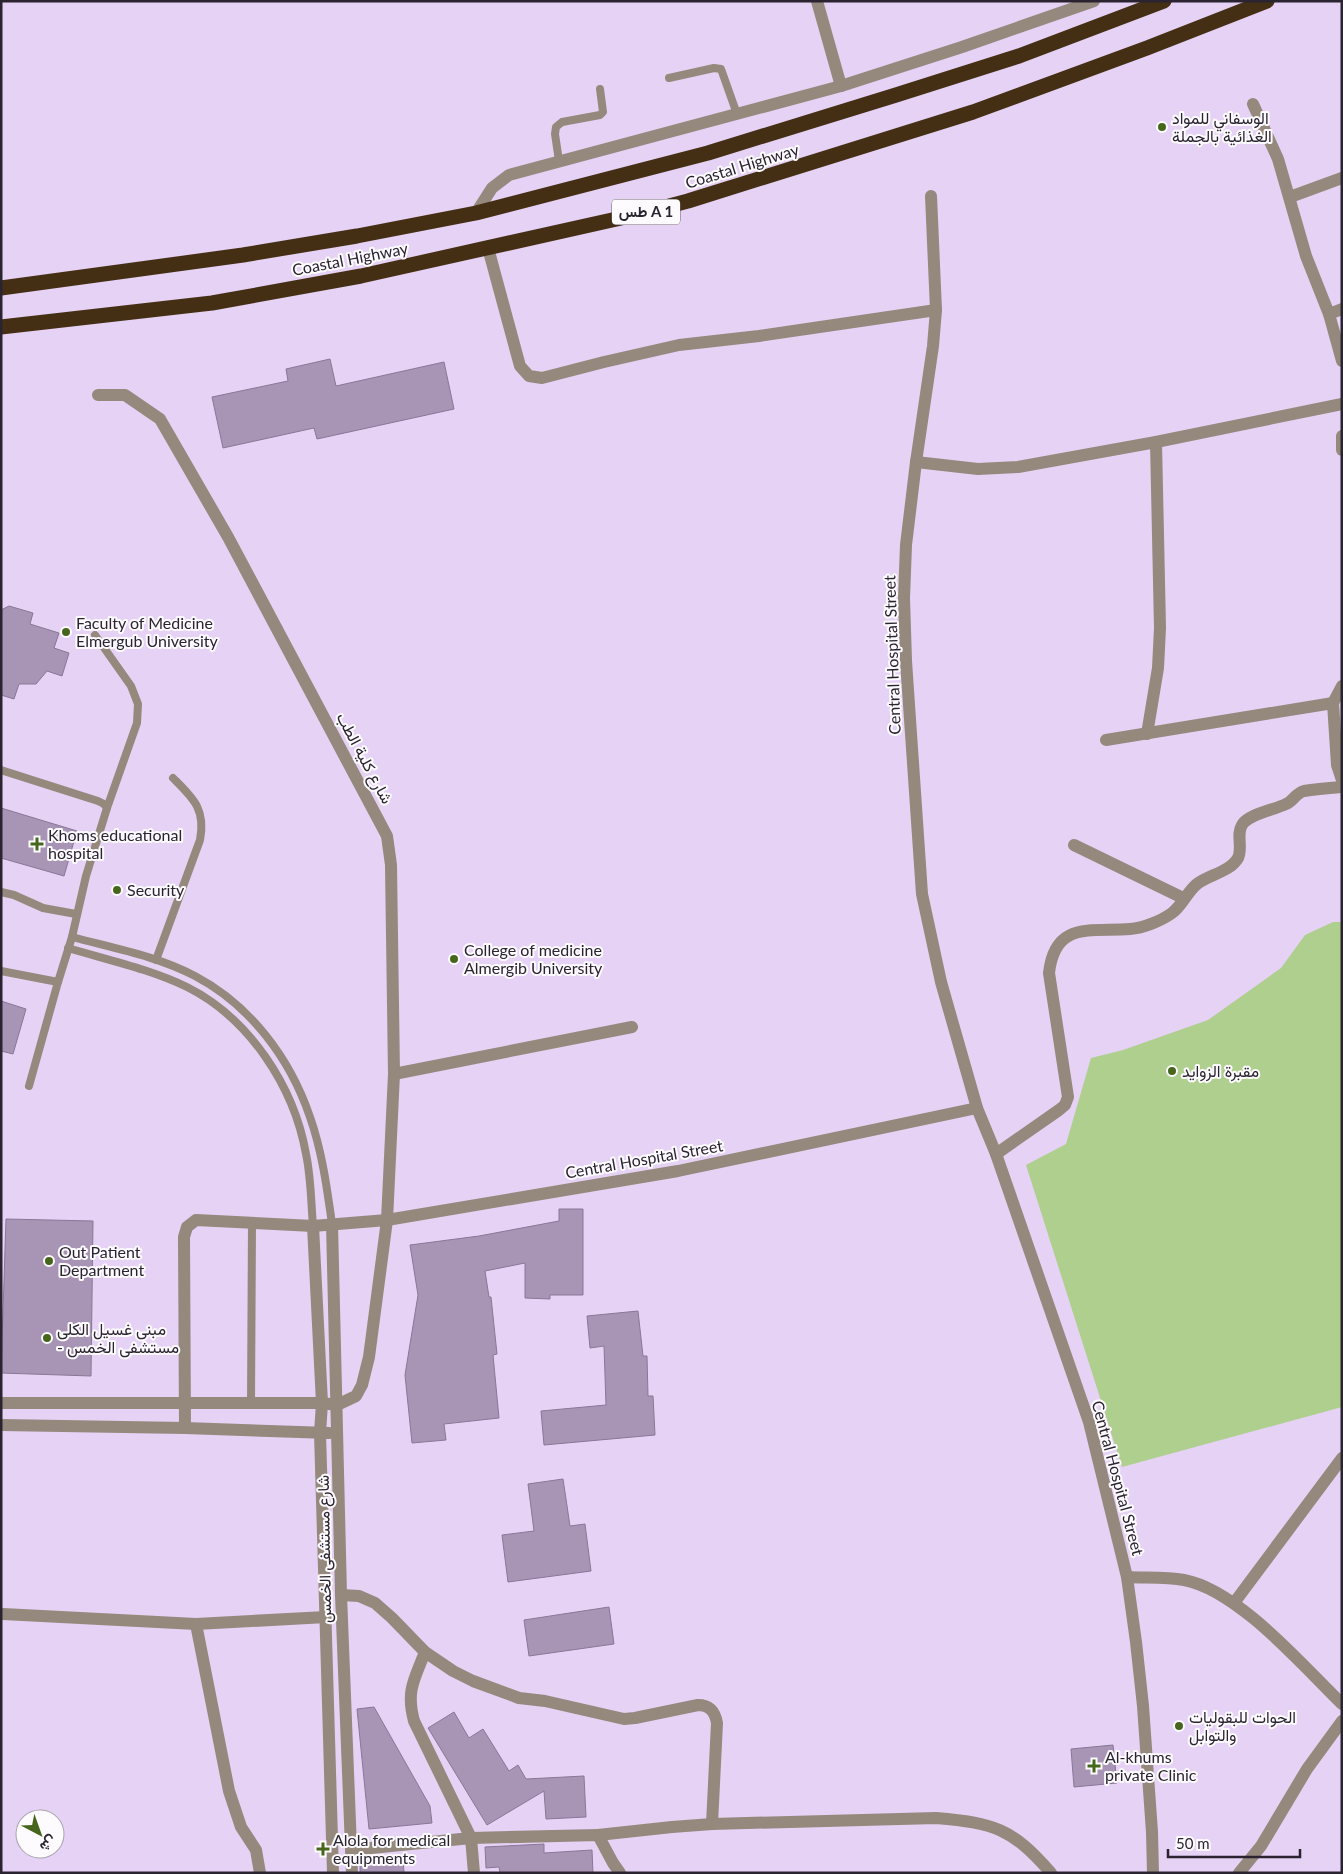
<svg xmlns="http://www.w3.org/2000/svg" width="1343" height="1874" font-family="Lato,Vazirmatn,sans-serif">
<rect width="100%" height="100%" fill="#e5d2f5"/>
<!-- green -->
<polygon fill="#aecf8d" points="1333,922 1342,922 1342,1407 1122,1467 1026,1165 1066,1144 1091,1058 1123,1050 1208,1020 1281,968 1305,935"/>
<!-- building -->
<g fill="#a895b6" stroke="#897797">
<polygon points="330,359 336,386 444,362 454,409 317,439 314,428 223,448 212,397 288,381 286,369"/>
<polygon points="9,606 33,613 30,624 59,633 54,648 69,653 62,676 47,671 36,684 19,684 14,699 1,695 1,610"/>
<polygon points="1,808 77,831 64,876 1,858"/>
<polygon points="1,1001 26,1009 13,1054 1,1051"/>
<polygon points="559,1209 583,1209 583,1295 550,1295 550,1299 525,1298 525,1263 485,1271 489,1297 491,1297 497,1354 493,1355 499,1418 444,1424 446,1440 412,1443 405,1375 418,1295 410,1245 479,1236 559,1221"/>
<polygon points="6,1219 93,1221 91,1376 1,1373"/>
<polygon points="638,1311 643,1356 647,1356 648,1396 653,1396 655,1435 544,1445 541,1411 606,1405 604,1346 590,1348 587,1316"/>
<polygon points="563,1479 570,1526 585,1524 591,1571 508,1582 502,1535 534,1531 528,1484"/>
<polygon points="609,1607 614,1644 529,1656 524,1620"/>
<polygon points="374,1707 430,1806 432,1823 369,1829 357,1709"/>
<polygon points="454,1712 469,1738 483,1729 509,1771 518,1765 526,1779 584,1776 586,1817 546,1819 544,1791 487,1825 428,1728"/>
<polygon points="1113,1745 1117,1783 1074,1787 1071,1749"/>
<polygon points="544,1844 544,1853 592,1850 593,1873 500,1873 499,1867 486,1868 485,1847"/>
<polygon points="403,1859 404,1873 360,1873 360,1861"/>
</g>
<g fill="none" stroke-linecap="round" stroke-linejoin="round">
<!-- lane -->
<g stroke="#94897c" stroke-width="8">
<polyline points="669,78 714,68 721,69 737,114"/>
<polyline points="559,161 555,134 556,127 562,122 600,115 603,112 600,89"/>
<polyline points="95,635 131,686 138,704 137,723 107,808"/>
<polyline points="1,770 98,801 104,804 107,808 86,876 72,937 58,982 1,971"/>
<polyline points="1,892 14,895 43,908 76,914"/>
<path d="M72 937C113 948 157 956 195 976 250 1005 290 1058 310 1117 322 1151 327 1188 332 1224"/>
<path d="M68 948C108 960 150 969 187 987 249 1018 294 1086 306 1154 311 1177 311 1202 313 1226"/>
<path d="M156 960 200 840C206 809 193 798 173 778"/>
<polyline points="29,1086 58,982"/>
<polyline points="251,1404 252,1222"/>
</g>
<!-- street -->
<g stroke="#94897c" stroke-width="12">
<polyline points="817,1 841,86"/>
<polyline points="1253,104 1278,159 1306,256 1329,314 1342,361"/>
<polyline points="931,196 936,310 933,346 916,462 906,545 904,598 906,661 922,894 941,982 977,1108 996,1154 1089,1422 1127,1577 1136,1642 1143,1706 1152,1832 1153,1873"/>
<polyline points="1290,197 1342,178"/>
<polyline points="476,213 492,188 509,175 841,86 962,47 1094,1"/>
<polyline points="488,248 520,366 529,376 542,378 604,362 679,345 759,336 936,310"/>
<polyline points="1329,314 1342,309"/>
<polyline points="1342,436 1342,450"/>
<polyline points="916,462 978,469 1018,467 1156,442 1342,404"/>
<polyline points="1342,686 1333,703 1337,765 1342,780"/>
<polyline points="1147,734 1158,668 1160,628 1156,442"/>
<polyline points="1106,740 1333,703"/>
<polyline points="1074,845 1183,898"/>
<polyline points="394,1074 632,1027"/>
<path d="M996 1154 1059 1110 1065 1105 1068 1097 1049 973C1055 921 1090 932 1130 929 1143 928 1161 921 1172 913 1182 906 1187 892 1197 884 1208 875 1230 872 1238 858 1243 848 1236 835 1242 825 1248 814 1274 810 1286 804 1293 801 1296 793 1304 791 1316 789 1329 788 1342 787"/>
<polyline points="332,1224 341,1595 352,1873"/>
<polyline points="313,1226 322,1403 320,1433 333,1873"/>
<polyline points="1,1403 322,1403 337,1405 356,1396 362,1385 369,1357 387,1220 394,1074 391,865 387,836 228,537 160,419 125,395 98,395"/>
<polyline points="1,1425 185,1428 329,1433"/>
<polyline points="185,1428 184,1237 187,1227 196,1220 313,1226 387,1220 678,1171 977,1108"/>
<path d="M1127 1577C1145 1578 1166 1577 1184 1580 1238 1590 1303 1666 1342 1704"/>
<path d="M341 1595 359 1596 375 1603 392 1618 425 1652 453 1671 473 1681 519 1698 545 1701 624 1719 635 1718 698 1705C710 1705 715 1712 717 1723L712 1824"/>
<polyline points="1234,1603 1342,1458"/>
<polyline points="3,1614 196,1624"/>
<path d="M425 1652C414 1680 406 1691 414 1721L471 1838 598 1835 613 1863 620 1873"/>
<path d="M598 1835 672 1827 712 1824 936 1818C994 1823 1012 1828 1051 1873"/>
<polyline points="351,1850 471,1838 474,1873"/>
<polyline points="260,1873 256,1850 241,1827 229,1791 196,1624 326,1617"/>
<polyline points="1239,1873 1261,1846 1307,1769 1342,1721"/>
</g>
<!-- highway -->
<g stroke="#452f14" stroke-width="15">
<polyline points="1,288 243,255 357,236 476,213 708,153 896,95 1019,56 1164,1"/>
<polyline points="1,327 212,303 361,276 639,214 688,201 973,112 1147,48 1267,1"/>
</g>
</g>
<!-- markers -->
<g fill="#46661c" stroke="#fdfbfe" stroke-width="2">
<circle cx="1162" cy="127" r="5"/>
<circle cx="66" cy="632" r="5"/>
<path d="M34.5 836.5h5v5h5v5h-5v5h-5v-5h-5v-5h5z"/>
<circle cx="117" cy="890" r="5"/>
<circle cx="454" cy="959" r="5"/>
<circle cx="1172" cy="1071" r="5"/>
<circle cx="49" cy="1261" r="5"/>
<circle cx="47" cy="1338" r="5"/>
<circle cx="1179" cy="1726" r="5"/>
<path d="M1091.5 1758.5h5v5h5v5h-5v5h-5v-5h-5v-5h5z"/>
<path d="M320.5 1841.5h5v5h5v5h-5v5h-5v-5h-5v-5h5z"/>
</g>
<g text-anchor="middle" stroke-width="4" stroke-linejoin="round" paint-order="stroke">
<!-- shield labels -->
<rect fill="#fdfbfe" stroke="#69646e" stroke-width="1" x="612" y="199.5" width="68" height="25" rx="4"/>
<g font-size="15" font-weight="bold" fill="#2a2330">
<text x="646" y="217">طس A 1</text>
</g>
<!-- poi labels -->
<g font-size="16" fill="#2a2330" stroke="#fdfbfe" text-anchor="start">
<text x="1172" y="124">الوسفاني للمواد<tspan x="1172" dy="18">الغذائية بالجملة</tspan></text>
<text x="76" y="629">Faculty of Medicine<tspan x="76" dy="18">Elmergub University</tspan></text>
<text x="48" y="841">Khoms educational<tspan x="48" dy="18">hospital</tspan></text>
<text x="127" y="896">Security</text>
<text x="464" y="956">College of medicine<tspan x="464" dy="18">Almergib University</tspan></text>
<text x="1182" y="1077">مقبرة الزوايد</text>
<text x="59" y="1258">Out Patient<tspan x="59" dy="18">Department</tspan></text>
<text x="57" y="1335">مبنى غسيل الكلى<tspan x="57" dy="18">- مستشفى الخمس</tspan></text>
<text x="1189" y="1723">الحوات للبقوليات<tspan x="1189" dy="18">والتوابل</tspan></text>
<text x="1105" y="1763">Al-khums<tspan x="1105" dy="18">private Clinic</tspan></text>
<text x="333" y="1846">Alola for medical<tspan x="333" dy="18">equipments</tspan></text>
</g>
<!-- street labels -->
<g font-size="16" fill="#2a2330" stroke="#fdfbfe">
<text transform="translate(742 166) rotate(-17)" y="6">Coastal Highway</text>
<text transform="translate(350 259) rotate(-11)" y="6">Coastal Highway</text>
<text transform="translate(892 655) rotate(-92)" y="6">Central Hospital Street</text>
<text transform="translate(365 758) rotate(62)" y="6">شارع كلية الطب</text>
<text transform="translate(644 1159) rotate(-10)" y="6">Central Hospital Street</text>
<text transform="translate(1118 1478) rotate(75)" y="6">Central Hospital Street</text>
<text transform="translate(324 1549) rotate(-91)" y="6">شارع مستشفى الخمس</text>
</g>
</g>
<!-- border -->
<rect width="1343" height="1874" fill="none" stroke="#2a2330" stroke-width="5"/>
<!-- north arrow -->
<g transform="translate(40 1834) rotate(139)"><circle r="24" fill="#fdfbfe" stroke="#a9a5ac"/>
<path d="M0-4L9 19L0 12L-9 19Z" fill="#46661c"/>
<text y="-8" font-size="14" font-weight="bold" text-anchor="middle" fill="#2a2330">ش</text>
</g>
<!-- scale -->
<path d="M1168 1849v8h132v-8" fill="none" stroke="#2a2330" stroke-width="2.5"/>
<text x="1176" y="1849" font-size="15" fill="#2a2330" stroke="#fdfbfe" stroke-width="4" paint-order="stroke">50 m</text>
</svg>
